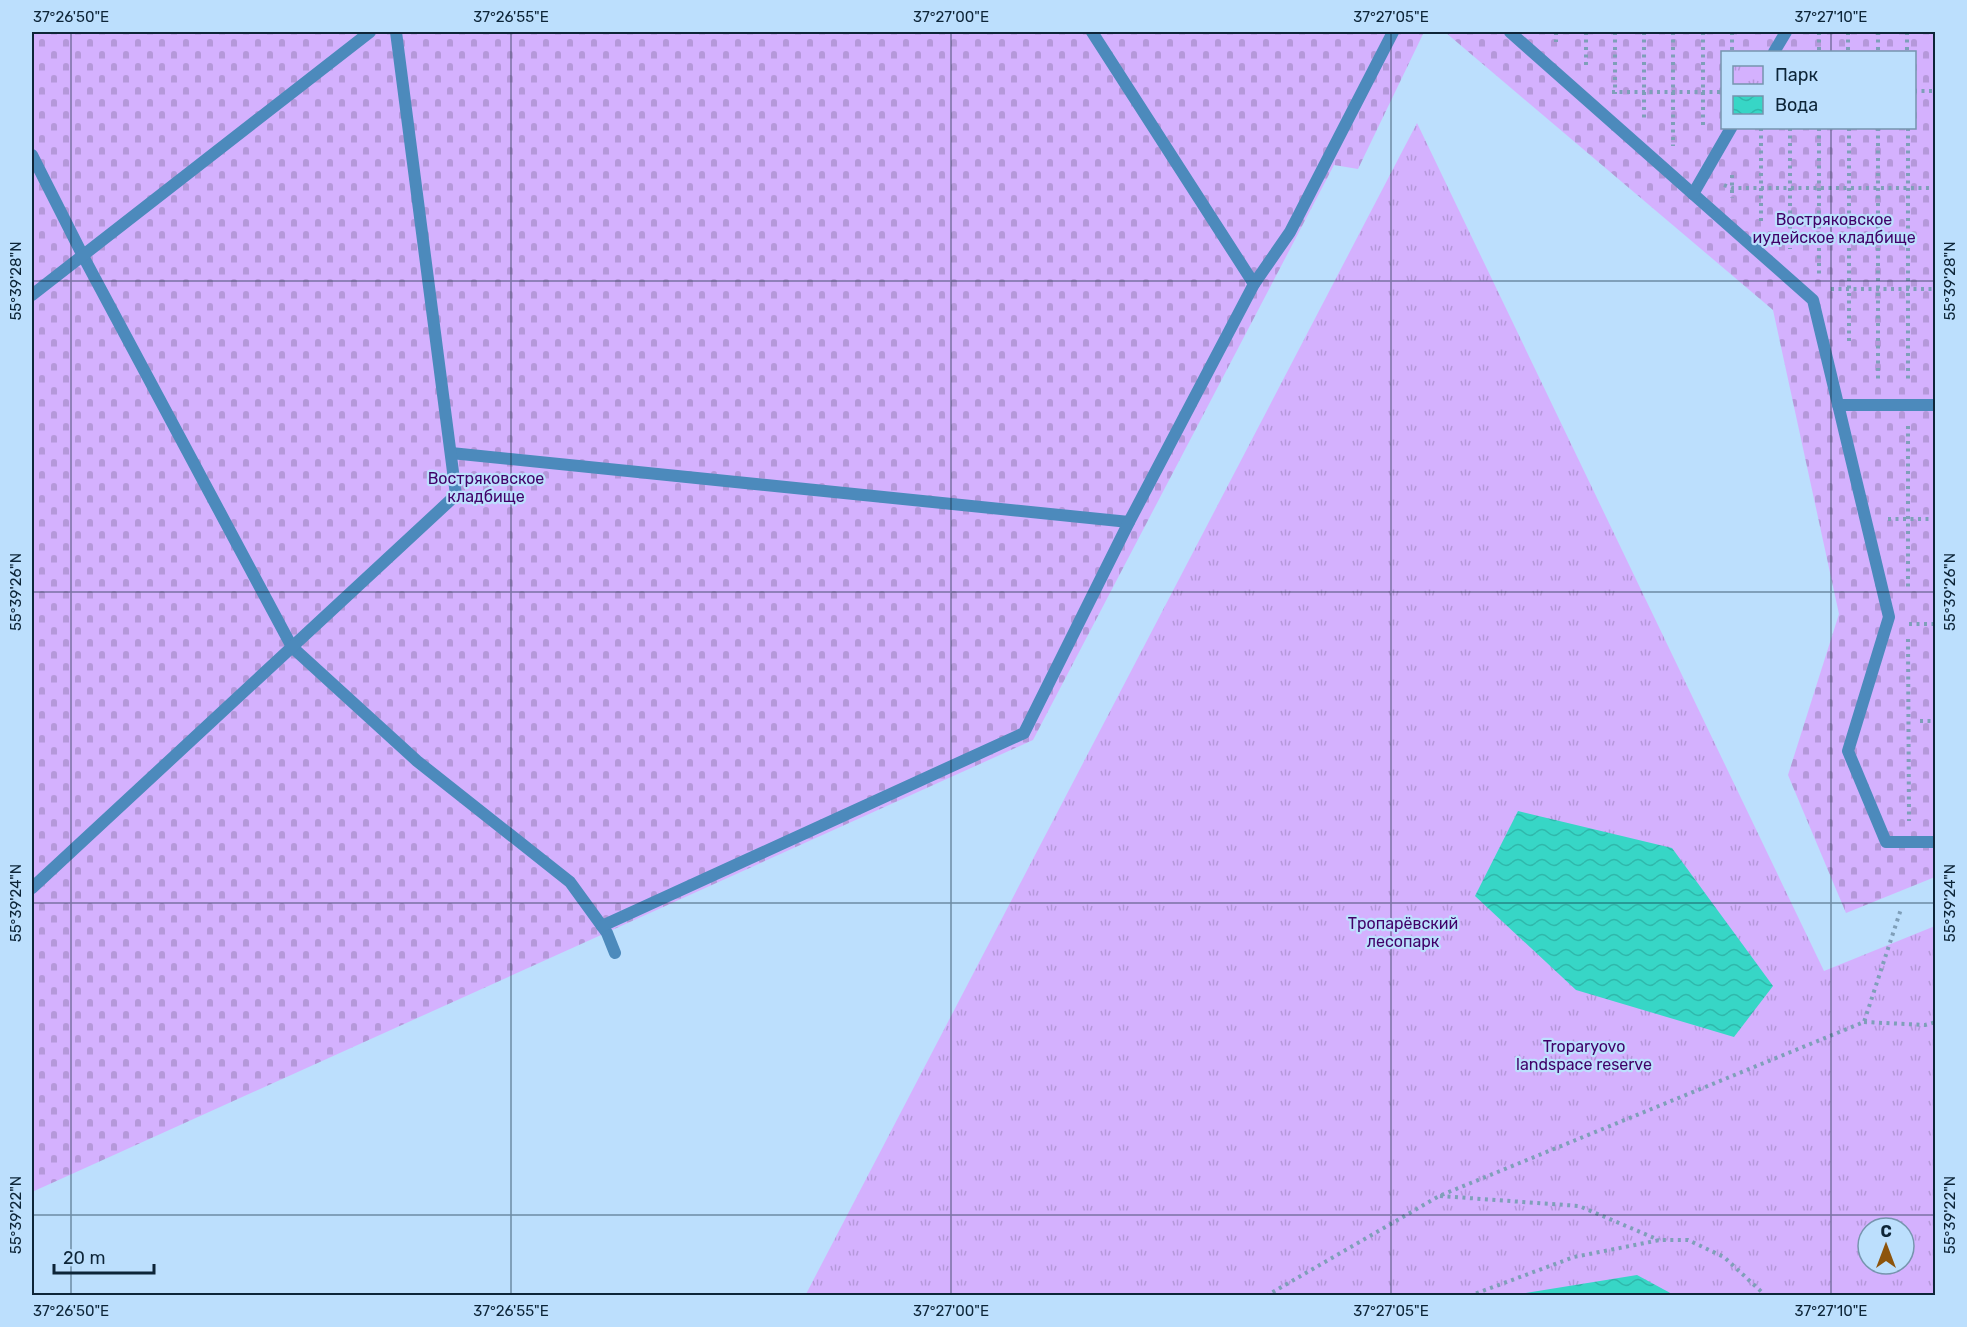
<svg xmlns="http://www.w3.org/2000/svg" width="1967" height="1327" font-family="Rubik,sans-serif">
<defs>
<pattern id="cemetery-stones" width="16" height="16" patternUnits="userSpaceOnUse" patternTransform="scale(1.5)"><rect width="16" height="16" fill="#d4b1fe"/><path d="M2 7V4a2 2 0 0 1 4 0v3zM10 15v-3a2 2 0 0 1 4 0v3z" fill="#b598da"/></pattern>
<pattern id="park-tufts" width="24" height="20" patternUnits="userSpaceOnUse" patternTransform="scale(1.5)"><rect width="24" height="20" fill="#d4b1fe"/><path d="M3 7l-1-3M5 7V3M7 7l1-3M15 17l-1-3M17 17v-4M19 17l1-3" fill="none" stroke="#b598da"/></pattern>
<pattern id="water-waves" width="16" height="10" patternUnits="userSpaceOnUse" patternTransform="scale(1.5)"><rect width="16" height="10" fill="#37d6c6"/><path d="M0 5q4-4 8 0t8 0" fill="none" stroke="#2fb8ab"/></pattern>
</defs>
<rect width="100%" height="100%" fill="#bcdffd"/>
<!-- cemetery -->
<g fill="url(#cemetery-stones)" fill-rule="evenodd">
<polygon points="32,32 1424,32 1358,169 1334,165 1033,740 32,1192"/>
<path d="M1445 32H1935V877L1846 913 1788 775 1839 614 1773 310ZM1722 52H1914V128H1722Z"/>
</g>
<!-- park -->
<path fill="url(#park-tufts)" fill-rule="evenodd" d="M1417 123 1824 971 1935 926V1295L805 1296ZM1868 1228H1904V1264H1868Z"/>
<!-- water -->
<g fill="url(#water-waves)">
<polygon points="1518,811 1672,848 1773,986 1734,1037 1576,990 1475,896"/>
<polygon points="1637,1275 1674,1295 1513,1295"/>
</g>
<g fill="none" stroke-linecap="round" stroke-linejoin="round">
<!-- path -->
<g stroke="#7f9fb9" stroke-width="4" stroke-dasharray="3 4.5" stroke-linecap="butt">
<polyline points="1556,32 1556,42"/>
<polyline points="1586,32 1586,67"/>
<polyline points="1615,32 1615,94"/>
<polyline points="1644,32 1644,120"/>
<polyline points="1673,32 1673,146"/>
<polyline points="1703,32 1703,128"/>
<polyline points="1732,32 1732,52"/>
<polyline points="1819,32 1819,52"/>
<polyline points="1848,32 1848,52"/>
<polyline points="1878,32 1878,52"/>
<polyline points="1907,32 1907,52"/>
<polyline points="1914,91 1936,91"/>
<polyline points="1612,92 1722,92"/>
<polyline points="1761,128 1761,224"/>
<polyline points="1790,128 1790,249"/>
<polyline points="1819,128 1819,274"/>
<polyline points="1849,128 1849,341"/>
<polyline points="1878,128 1878,383"/>
<polyline points="1908,128 1908,383"/>
<polyline points="1732,175 1732,198"/>
<polyline points="1724,185 1732,188 1936,188"/>
<polyline points="1831,289 1936,289"/>
<polyline points="1908,426 1908,590"/>
<polyline points="1888,519 1936,519"/>
<polyline points="1909,624 1936,624"/>
<polyline points="1908,639 1909,821"/>
<polyline points="1920,721 1936,721"/>
<polyline points="1864,1022 1925,1025 1936,1022"/>
<polyline points="1440,1196 1579,1206 1659,1240"/>
<polyline points="1266,1296 1439,1196 1864,1022 1901,909"/>
<polyline points="1469,1296 1574,1257 1660,1240 1688,1240 1724,1257 1766,1296"/>
</g>
<!-- service -->
<g stroke="#4c8abc" stroke-width="12">
<polyline points="1092,32 1254,284"/>
<polyline points="1510,32 1813,300 1889,617 1848,751 1886,842 1936,842"/>
<polyline points="1774,52 1786,32"/>
<polyline points="32,155 83,256 292,647 417,761 570,882 607,933 615,953"/>
<polyline points="1693,194 1731,128"/>
<polyline points="32,295 370,32"/>
<polyline points="1838,405 1936,405"/>
<polyline points="451,453 1129,522"/>
<polyline points="32,888 456,495 396,32"/>
<polyline points="602,926 1024,733 1129,522 1254,284 1290,232 1393,32"/>
</g>
</g>
<!-- ticks -->
<path fill="none" stroke="#0d2538" stroke-width="1.5" stroke-opacity="0.45" d="M71 32V1296M511 32V1296M951 32V1296M1391 32V1296M1831 32V52M1831 128V1296M32 281H1936M32 592H1936M32 903H1936M32 1215H1936"/>
<g text-anchor="middle" stroke-width="4.5" stroke-linejoin="round" paint-order="stroke">
<!-- park labels -->
<g font-size="16" fill="#400168" stroke="#bcdffd">
<text x="1834" y="225">Востряковское<tspan x="1834" dy="18">иудейское кладбище</tspan></text>
<text x="486" y="484">Востряковское<tspan x="486" dy="18">кладбище</tspan></text>
<text x="1403" y="929">Тропарёвский<tspan x="1403" dy="18">лесопарк</tspan></text>
<text x="1584" y="1052">Troparyovo<tspan x="1584" dy="18">landspace reserve</tspan></text>
</g>
</g>
<!-- border -->
<rect width="1967" height="1327" fill="none" stroke="#bcdffd" stroke-width="66"/>
<!-- legend -->
<rect x="1721" y="51" width="195" height="78" fill="#bcdffd" stroke="#7695ae" stroke-width="1.5"/>
<rect x="1733" y="66" width="30" height="18" fill="url(#park-tufts)" stroke="#7695ae" stroke-width="1.5"/>
<text x="1775" y="81" font-size="18" fill="#0d2538">Парк</text>
<rect x="1733" y="96" width="30" height="18" fill="url(#water-waves)" stroke="#7695ae" stroke-width="1.5"/>
<text x="1775" y="111" font-size="18" fill="#0d2538">Вода</text>
<!-- north arrow -->
<g transform="translate(1886 1246)"><circle r="28" fill="#bcdffd" stroke="#7695ae" stroke-width="1.5"/>
<path d="M0-4.5L10 22L0 15L-10 22Z" fill="#8d540c"/>
<text y="-9" font-size="16" font-weight="bold" text-anchor="middle" fill="#0d2538">С</text>
</g>
<!-- scale -->
<path d="M54 1264v9h100v-9" fill="none" stroke="#0d2538" stroke-width="3"/>
<text x="63" y="1264" font-size="18" fill="#0d2538" stroke="#bcdffd" stroke-width="4.5" paint-order="stroke">20 m</text>
<rect x="33" y="33" width="1901" height="1261" fill="none" stroke="#0d2538" stroke-width="2"/>
<g font-size="15" text-anchor="middle" fill="#0d2538">
<text x="71" y="22">37°26'50"E</text>
<text x="511" y="22">37°26'55"E</text>
<text x="951" y="22">37°27'00"E</text>
<text x="1391" y="22">37°27'05"E</text>
<text x="1831" y="22">37°27'10"E</text>
<text transform="translate(16 281) rotate(-90)" y="5">55°39'28"N</text>
<text transform="translate(1950 281) rotate(-90)" y="5">55°39'28"N</text>
<text transform="translate(16 592) rotate(-90)" y="5">55°39'26"N</text>
<text transform="translate(1950 592) rotate(-90)" y="5">55°39'26"N</text>
<text transform="translate(16 903) rotate(-90)" y="5">55°39'24"N</text>
<text transform="translate(1950 903) rotate(-90)" y="5">55°39'24"N</text>
<text transform="translate(16 1215) rotate(-90)" y="5">55°39'22"N</text>
<text transform="translate(1950 1215) rotate(-90)" y="5">55°39'22"N</text>
<text x="71" y="1316">37°26'50"E</text>
<text x="511" y="1316">37°26'55"E</text>
<text x="951" y="1316">37°27'00"E</text>
<text x="1391" y="1316">37°27'05"E</text>
<text x="1831" y="1316">37°27'10"E</text>
</g>
</svg>
